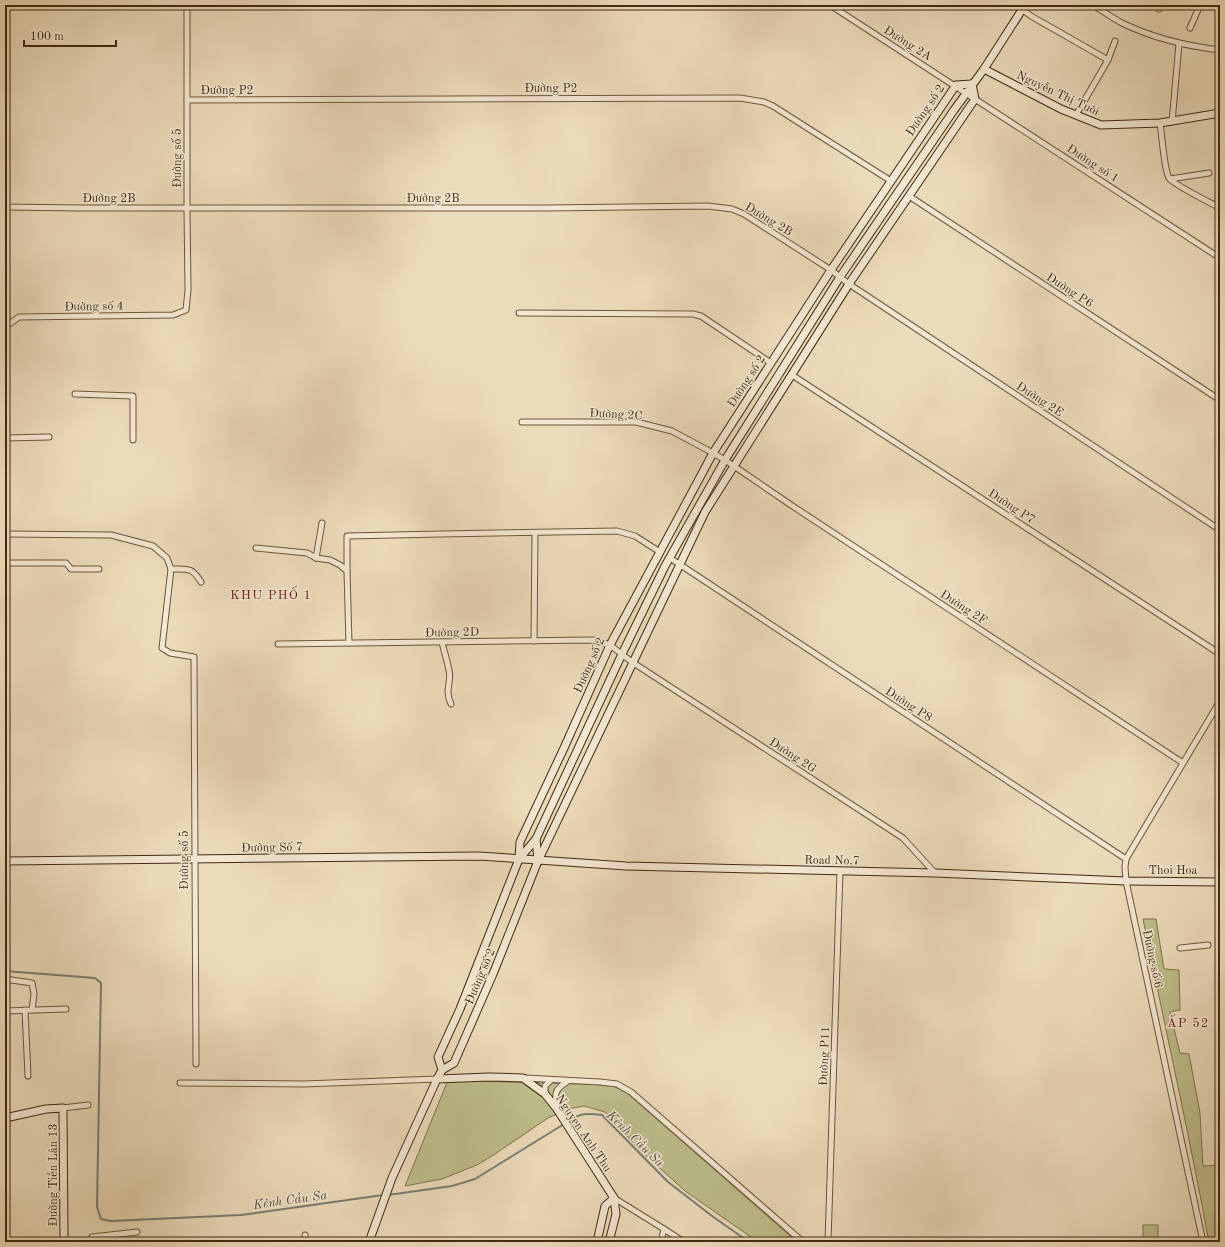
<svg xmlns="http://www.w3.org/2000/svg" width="1225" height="1247" font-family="'Old Standard TT',serif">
<rect width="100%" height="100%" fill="#ecdbbb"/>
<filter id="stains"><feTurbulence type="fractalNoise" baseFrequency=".005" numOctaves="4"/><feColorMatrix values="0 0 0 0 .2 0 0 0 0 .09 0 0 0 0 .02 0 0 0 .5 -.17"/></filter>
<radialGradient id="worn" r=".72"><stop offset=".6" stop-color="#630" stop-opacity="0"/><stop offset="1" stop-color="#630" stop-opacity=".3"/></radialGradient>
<!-- green -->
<g fill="#bebe8c" stroke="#80744f">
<path d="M1143 919H1156L1164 969 1179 970 1180 1010 1170 1012 1180 1053 1189 1054 1200 1113 1203 1166 1220 1165V1242H1209C1189 1134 1165 1027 1143 919Z"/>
<polygon points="448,1080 611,1085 627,1093 797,1242 758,1242 685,1191 642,1152 605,1112 584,1106 568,1109 548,1118 495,1154 477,1165 442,1179 405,1186"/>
<rect x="1143" y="1225" width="15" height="17"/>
</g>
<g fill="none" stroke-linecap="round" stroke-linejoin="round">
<!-- stream -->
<g stroke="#787f76" stroke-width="2">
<polyline points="5,971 95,978 101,983 97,1207 101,1219 111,1221 241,1215 383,1195"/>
<path d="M568 1121C581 1113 587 1113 602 1115L668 1182 712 1216 749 1242"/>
<polyline points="388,1195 452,1186 475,1179 564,1124"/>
</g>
<defs>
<g id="street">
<path d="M830 5C960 88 1090 173 1220 258"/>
<polyline points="1016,5 1031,16 1108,60 1076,115"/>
<path d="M1093 5C1103 11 1112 18 1122 23 1153 38 1186 46 1220 50"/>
<polyline points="1159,9 1160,5"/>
<polyline points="1190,28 1200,5"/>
<polyline points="1108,60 1115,41"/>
<polyline points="187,100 740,98 764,102 773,106 891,181"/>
<polyline points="1172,122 1179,44"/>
<path d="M1160 123C1162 135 1164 169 1169 178 1174 185 1211 203 1220 208"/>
<polyline points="1170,179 1209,173"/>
<polyline points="909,196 1220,400"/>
<polyline points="5,207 81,208 546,208 708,206 732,209 744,214 831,270 849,284 1220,530"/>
<polyline points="519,313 693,314 701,316 771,363"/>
<polyline points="5,327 19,317 173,315 186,310 188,290 187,208 187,5"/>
<polyline points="792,375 1220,654"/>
<polyline points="75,394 133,396 133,440"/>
<polyline points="522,422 636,422 672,431 713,453 725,460 791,505 1183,763"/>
<polyline points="5,438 49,437"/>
<polyline points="5,534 111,535 153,546 167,558 171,569 162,648 170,653 194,657 196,1064"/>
<polyline points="256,548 307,553 316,558 330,560 340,565 347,571 349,643"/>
<polyline points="316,558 322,523"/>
<polyline points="670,558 1126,859"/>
<polyline points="5,563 66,563 71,569 99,569"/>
<path d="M171 569C188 569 192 567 201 582"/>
<polyline points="347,571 347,536 441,534 617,531 635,536 660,552"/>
<polyline points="534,641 535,533"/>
<path d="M442 642C444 651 447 660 449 670 452 683 444 689 451 704"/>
<polyline points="278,644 594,640 610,645 632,662 903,838 935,873"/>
<polyline points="1180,948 1208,945"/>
<polyline points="5,979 32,983 34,994 32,1010"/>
<polyline points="25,1010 28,1076"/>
<polyline points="5,1011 66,1009"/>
<polyline points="525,1078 600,1082 617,1084 631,1092 803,1242"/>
<polyline points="180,1083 304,1084 437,1079"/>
<polyline points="545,1094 545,1086 551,1080"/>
<polyline points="63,1108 88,1105"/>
<path d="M557 1108C554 1093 555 1089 568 1081"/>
<polyline points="614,1198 664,1229 684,1242"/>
<polyline points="93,1242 92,1237 137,1232"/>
<polyline points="305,1242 305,1235"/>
<polyline points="661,1242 664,1229"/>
<polyline points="828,1242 840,871"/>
<polyline points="1203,1242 1126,881 1125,867 1126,859 1220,701"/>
</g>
<g id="secondary">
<polyline points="984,69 1061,109 1101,125 1160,123 1220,113"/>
<polyline points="536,839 538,861"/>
<polyline points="519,859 536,839 622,654 665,566 725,460 840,277 954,110 984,69 1025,5"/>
<polyline points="5,861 479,856 626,866 935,873 1126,881 1220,882"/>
<polyline points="442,1070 438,1057 460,1009 519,859 520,842 564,748 610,645 713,453 831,270 956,85 972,84"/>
<polyline points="437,1079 489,1077 523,1078 545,1094 557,1109 614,1198 616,1214 609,1242"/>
<polyline points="5,1118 46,1109 63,1108 64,1242"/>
<polyline points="369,1242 392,1178 437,1079 442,1070 454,1063 493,974 538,861 705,512 849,284 975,99 972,84"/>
<polyline points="597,1242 605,1206 614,1198"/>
</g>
</defs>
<!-- street casing -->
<use href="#street" stroke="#6d563c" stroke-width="7"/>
<!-- secondary casing -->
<use href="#secondary" stroke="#432912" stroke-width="9"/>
<!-- street -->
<use href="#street" stroke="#f3e8d3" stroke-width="5"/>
<!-- secondary -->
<use href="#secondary" stroke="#f3e8d3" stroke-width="7"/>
</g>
<g text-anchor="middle" stroke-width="3" stroke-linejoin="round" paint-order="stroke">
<!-- street labels -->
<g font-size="12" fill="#432912" stroke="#f3e8d3">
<text transform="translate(908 43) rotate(32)" y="4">Đường 2A</text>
<text x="551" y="92">Đường P2</text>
<text x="227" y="94">Đường P2</text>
<text transform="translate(1058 93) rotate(25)" y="4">Nguyễn Thị Tuôi</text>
<text transform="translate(925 110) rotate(-56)" y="4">Đường số 2</text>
<text transform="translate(177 158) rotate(-90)" y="4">Đường số 5</text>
<text transform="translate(1093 163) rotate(33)" y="4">Đường số 1</text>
<text x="109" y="202">Đường 2B</text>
<text x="433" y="202">Đường 2B</text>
<text transform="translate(769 219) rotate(31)" y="4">Đường 2B</text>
<text transform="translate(1070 290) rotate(33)" y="4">Đường P6</text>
<text transform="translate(94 306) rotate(-1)" y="4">Đường số 4</text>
<text transform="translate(746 381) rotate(-57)" y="4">Đường số 2</text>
<text transform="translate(1040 399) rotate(33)" y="4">Đường 2E</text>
<text transform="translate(616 414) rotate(3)" y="4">Đường 2C</text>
<text transform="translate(1012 506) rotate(33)" y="4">Đường P7</text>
<text transform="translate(964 607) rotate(33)" y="4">Đường 2F</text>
<text transform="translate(452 632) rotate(-1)" y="4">Đường 2D</text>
<text transform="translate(589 665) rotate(-66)" y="4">Đường số 2</text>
<text transform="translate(909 704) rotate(33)" y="4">Đường P8</text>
<text transform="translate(793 755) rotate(33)" y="4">Đường 2G</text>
<text transform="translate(272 847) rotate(-1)" y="4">Đường Số 7</text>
<text transform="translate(184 860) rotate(-90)" y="4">Đường số 5</text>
<text transform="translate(832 860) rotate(1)" y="4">Road No.7</text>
<text x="1173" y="874">Thoi Hoa</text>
<text transform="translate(1153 959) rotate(78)" y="4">Đường số 6</text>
<text transform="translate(480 976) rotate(-67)" y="4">Đường số 2</text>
<text transform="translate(824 1056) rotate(-88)" y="4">Đường P11</text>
<text transform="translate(584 1133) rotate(56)" y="4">Nguyen Anh Thu</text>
<text transform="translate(53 1175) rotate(-90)" y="4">Đường Tiền Lân 13</text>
</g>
<!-- neighbourhood labels -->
<g font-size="13" letter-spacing="1" fill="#7a1f14" stroke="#f3e8d3">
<text x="271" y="599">KHU PHỐ 1</text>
<text x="1188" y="1027">ẤP 52</text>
</g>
<!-- water labels -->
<g font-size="13" font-style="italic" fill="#594d3c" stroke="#f3e8d3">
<text transform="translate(636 1138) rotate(44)" y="5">Kênh Cầu Sa</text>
<text transform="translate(290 1199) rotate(-8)" y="5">Kênh Cầu Sa</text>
</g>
</g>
<!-- margin -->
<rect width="1225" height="1247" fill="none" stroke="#ecdbbb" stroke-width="20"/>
<rect x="6" y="6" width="1213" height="1235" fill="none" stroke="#432912" stroke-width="2"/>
<rect x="10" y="10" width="1205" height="1227" fill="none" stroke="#432912"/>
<!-- scale -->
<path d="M24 40v6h92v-6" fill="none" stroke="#432912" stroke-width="2"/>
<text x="30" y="40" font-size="12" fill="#432912" stroke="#f3e8d3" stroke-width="3" paint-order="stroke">100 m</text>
<rect width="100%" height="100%" filter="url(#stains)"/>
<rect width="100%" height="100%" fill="url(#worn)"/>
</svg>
